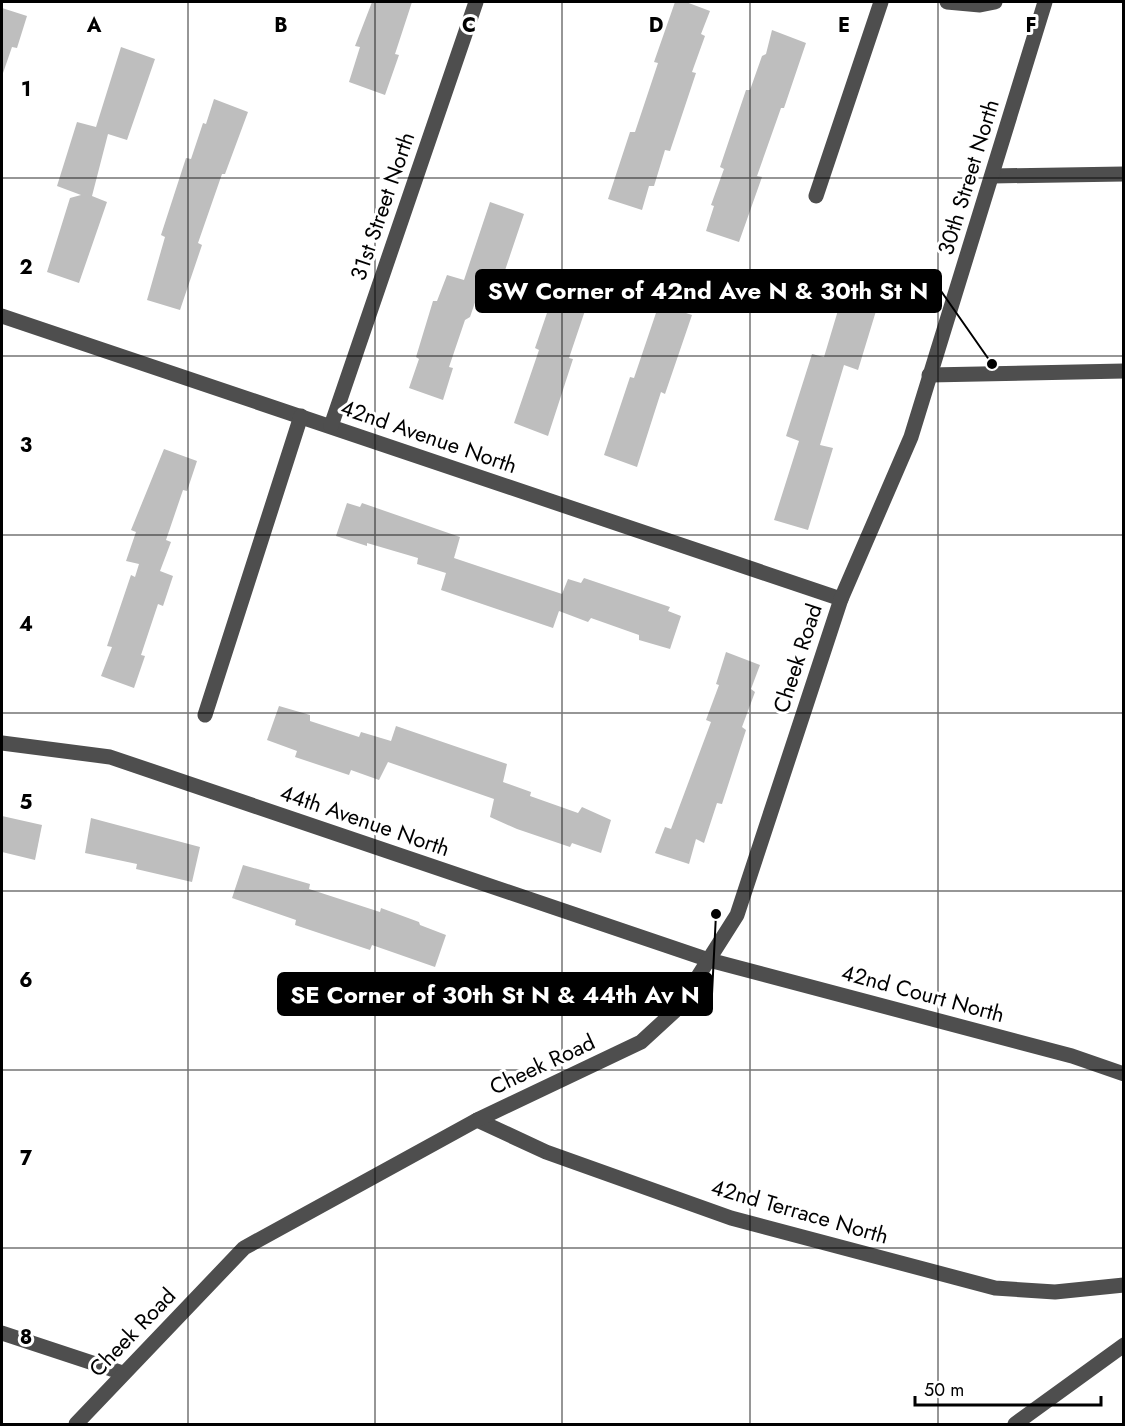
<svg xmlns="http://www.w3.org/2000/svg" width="1125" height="1426" font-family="Jost,sans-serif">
<rect width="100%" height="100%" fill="#fff"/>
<!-- building -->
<g fill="#bebebe">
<polygon points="372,2 412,2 395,54 399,55 385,95 349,82 360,47 355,46"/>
<polygon points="675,2 686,2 710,11 701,34 705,36 692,72 696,73 670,151 665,150 654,186 649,186 642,210 608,199 630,132 635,132 658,63 654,62"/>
<polygon points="2,8 27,16 17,48 12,47 2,76"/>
<polygon points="772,30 806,43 784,108 781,108 757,176 762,177 739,242 706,231 714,206 711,205 724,169 720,167 746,90 750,90 762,56 766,54"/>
<polygon points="121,47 155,59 127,140 108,134 92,196 107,202 79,283 47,272 70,198 81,195 57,186 77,122 96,127"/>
<polygon points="214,99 248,112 225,174 222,174 198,243 202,245 180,310 147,300 165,237 161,235 186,158 191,159 203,123 206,124"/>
<polygon points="490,202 524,214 497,294 476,287 479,291 470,317 465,320 449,367 453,368 443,400 409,388 419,359 416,357 433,301 437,301 447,275 464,280"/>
<polygon points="561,272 594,284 569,358 573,359 548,436 514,423 539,350 535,348"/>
<polygon points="848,277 883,288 858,370 844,365 820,445 833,448 808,530 774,520 799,441 786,436 812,354 824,357"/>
<polygon points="659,304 692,315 665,394 661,392 637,467 604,455 630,377 634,378"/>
<polygon points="164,449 197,461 187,491 183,490 166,540 171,542 160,571 173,576 163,606 158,604 141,655 145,656 134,688 101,676 112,647 107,646 131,575 135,577 139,564 126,561 136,532 131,530"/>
<polygon points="347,503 360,507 362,503 460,537 454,558 562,594 568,579 581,583 584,578 670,607 668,611 681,616 670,649 639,640 639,635 591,618 588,622 559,611 553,628 441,590 446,573 417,564 418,558 367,543 367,546 336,536"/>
<polygon points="726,652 760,665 751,689 755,692 742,727 746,730 722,804 717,803 704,843 696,839 689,864 655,853 665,827 671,829 711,722 706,720 719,685 716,684"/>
<polygon points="279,706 310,715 310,721 359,737 361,732 391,741 396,726 507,764 503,782 531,792 530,796 578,813 582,807 611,820 601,853 572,843 570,847 517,829 490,817 494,799 388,762 379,780 351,770 349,775 295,757 297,751 267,740"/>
<polygon points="2,816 42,825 35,860 2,852"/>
<polygon points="91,818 200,847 192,882 136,869 137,864 85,853"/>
<polygon points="243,865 310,884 309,889 380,912 381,908 419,922 420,925 446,935 435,967 372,945 370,950 295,925 296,920 232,898"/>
</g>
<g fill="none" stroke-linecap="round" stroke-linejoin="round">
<!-- minor -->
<g stroke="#4e4e4e" stroke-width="15">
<polyline points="947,2 980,5 995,2"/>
<polyline points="992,176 1124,174"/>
<polyline points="816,196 881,2"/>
<polyline points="2,316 841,599"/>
<polyline points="929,375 1124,371"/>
<polyline points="331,426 476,2"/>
<polyline points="205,715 301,416"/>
<polyline points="2,743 110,757 709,960 1072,1056 1124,1074"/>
<polyline points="477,1120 546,1152 731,1218 995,1288 1055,1292 1124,1285"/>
<polyline points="2,1333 123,1373"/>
<polyline points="76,1424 244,1248 477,1120 641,1042 678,1008 737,915 841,599 911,437 1045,2"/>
<polyline points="1015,1424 1124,1345"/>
</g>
</g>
<!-- grid -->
<path fill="none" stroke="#000" stroke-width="1.5" stroke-opacity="0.55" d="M188 2V1424M375 2V1424M562 2V1424M750 2V1424M938 2V1424M2 178H1124M2 356H1124M2 535H1124M2 713H1124M2 891H1124M2 1070H1124M2 1248H1124"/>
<g text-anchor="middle" stroke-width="6" stroke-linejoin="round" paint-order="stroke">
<!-- street labels -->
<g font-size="22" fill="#000" stroke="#fff">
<text transform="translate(968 177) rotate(-73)" y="8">30th Street North</text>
<text transform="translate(382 206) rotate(-71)" y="8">31st Street North</text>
<text transform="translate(429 436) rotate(19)" y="8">42nd Avenue North</text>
<text transform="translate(797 658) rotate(-72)" y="8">Cheek Road</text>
<text transform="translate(365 820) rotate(19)" y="8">44th Avenue North</text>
<text transform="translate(923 993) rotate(15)" y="8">42nd Court North</text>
<text transform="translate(542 1064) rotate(-25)" y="8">Cheek Road</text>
<text transform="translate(800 1211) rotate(16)" y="8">42nd Terrace North</text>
<text transform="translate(132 1332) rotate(-46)" y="8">Cheek Road</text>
</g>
</g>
<g font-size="20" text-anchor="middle" font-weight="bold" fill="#000" stroke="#fff" stroke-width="6" stroke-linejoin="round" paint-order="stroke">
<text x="94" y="32">A</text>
<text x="281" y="32">B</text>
<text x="469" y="32">C</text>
<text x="656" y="32">D</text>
<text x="844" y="32">E</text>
<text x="1031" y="32">F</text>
<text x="26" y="96">1</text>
<text x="26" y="274">2</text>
<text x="26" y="452">3</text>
<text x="26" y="631">4</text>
<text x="26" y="809">5</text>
<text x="26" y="987">6</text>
<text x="26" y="1165">7</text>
<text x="26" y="1344">8</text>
</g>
<!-- callouts -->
<path fill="none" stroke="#000" stroke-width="2" d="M992 364L941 291M716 914L712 994"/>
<g fill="#000" stroke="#fff" stroke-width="2">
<circle cx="992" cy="364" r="6"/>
<circle cx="716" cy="914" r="6"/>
</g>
<g fill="#000" stroke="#000" stroke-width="2">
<rect x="476" y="270" width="465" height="42" rx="6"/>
<rect x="278" y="973" width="434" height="42" rx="6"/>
</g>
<g font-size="24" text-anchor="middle" font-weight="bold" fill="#fff">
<text x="708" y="299">SW Corner of 42nd Ave N &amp; 30th St N</text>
<text x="495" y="1003">SE Corner of 30th St N &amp; 44th Av N</text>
</g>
<!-- border -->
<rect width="1125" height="1426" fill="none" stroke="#000000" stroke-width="6"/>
<!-- scale -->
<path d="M915 1396v9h186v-9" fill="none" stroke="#000000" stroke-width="3"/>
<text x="924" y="1396" font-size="18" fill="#000000" stroke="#ffffff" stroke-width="4.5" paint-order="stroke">50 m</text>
</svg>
